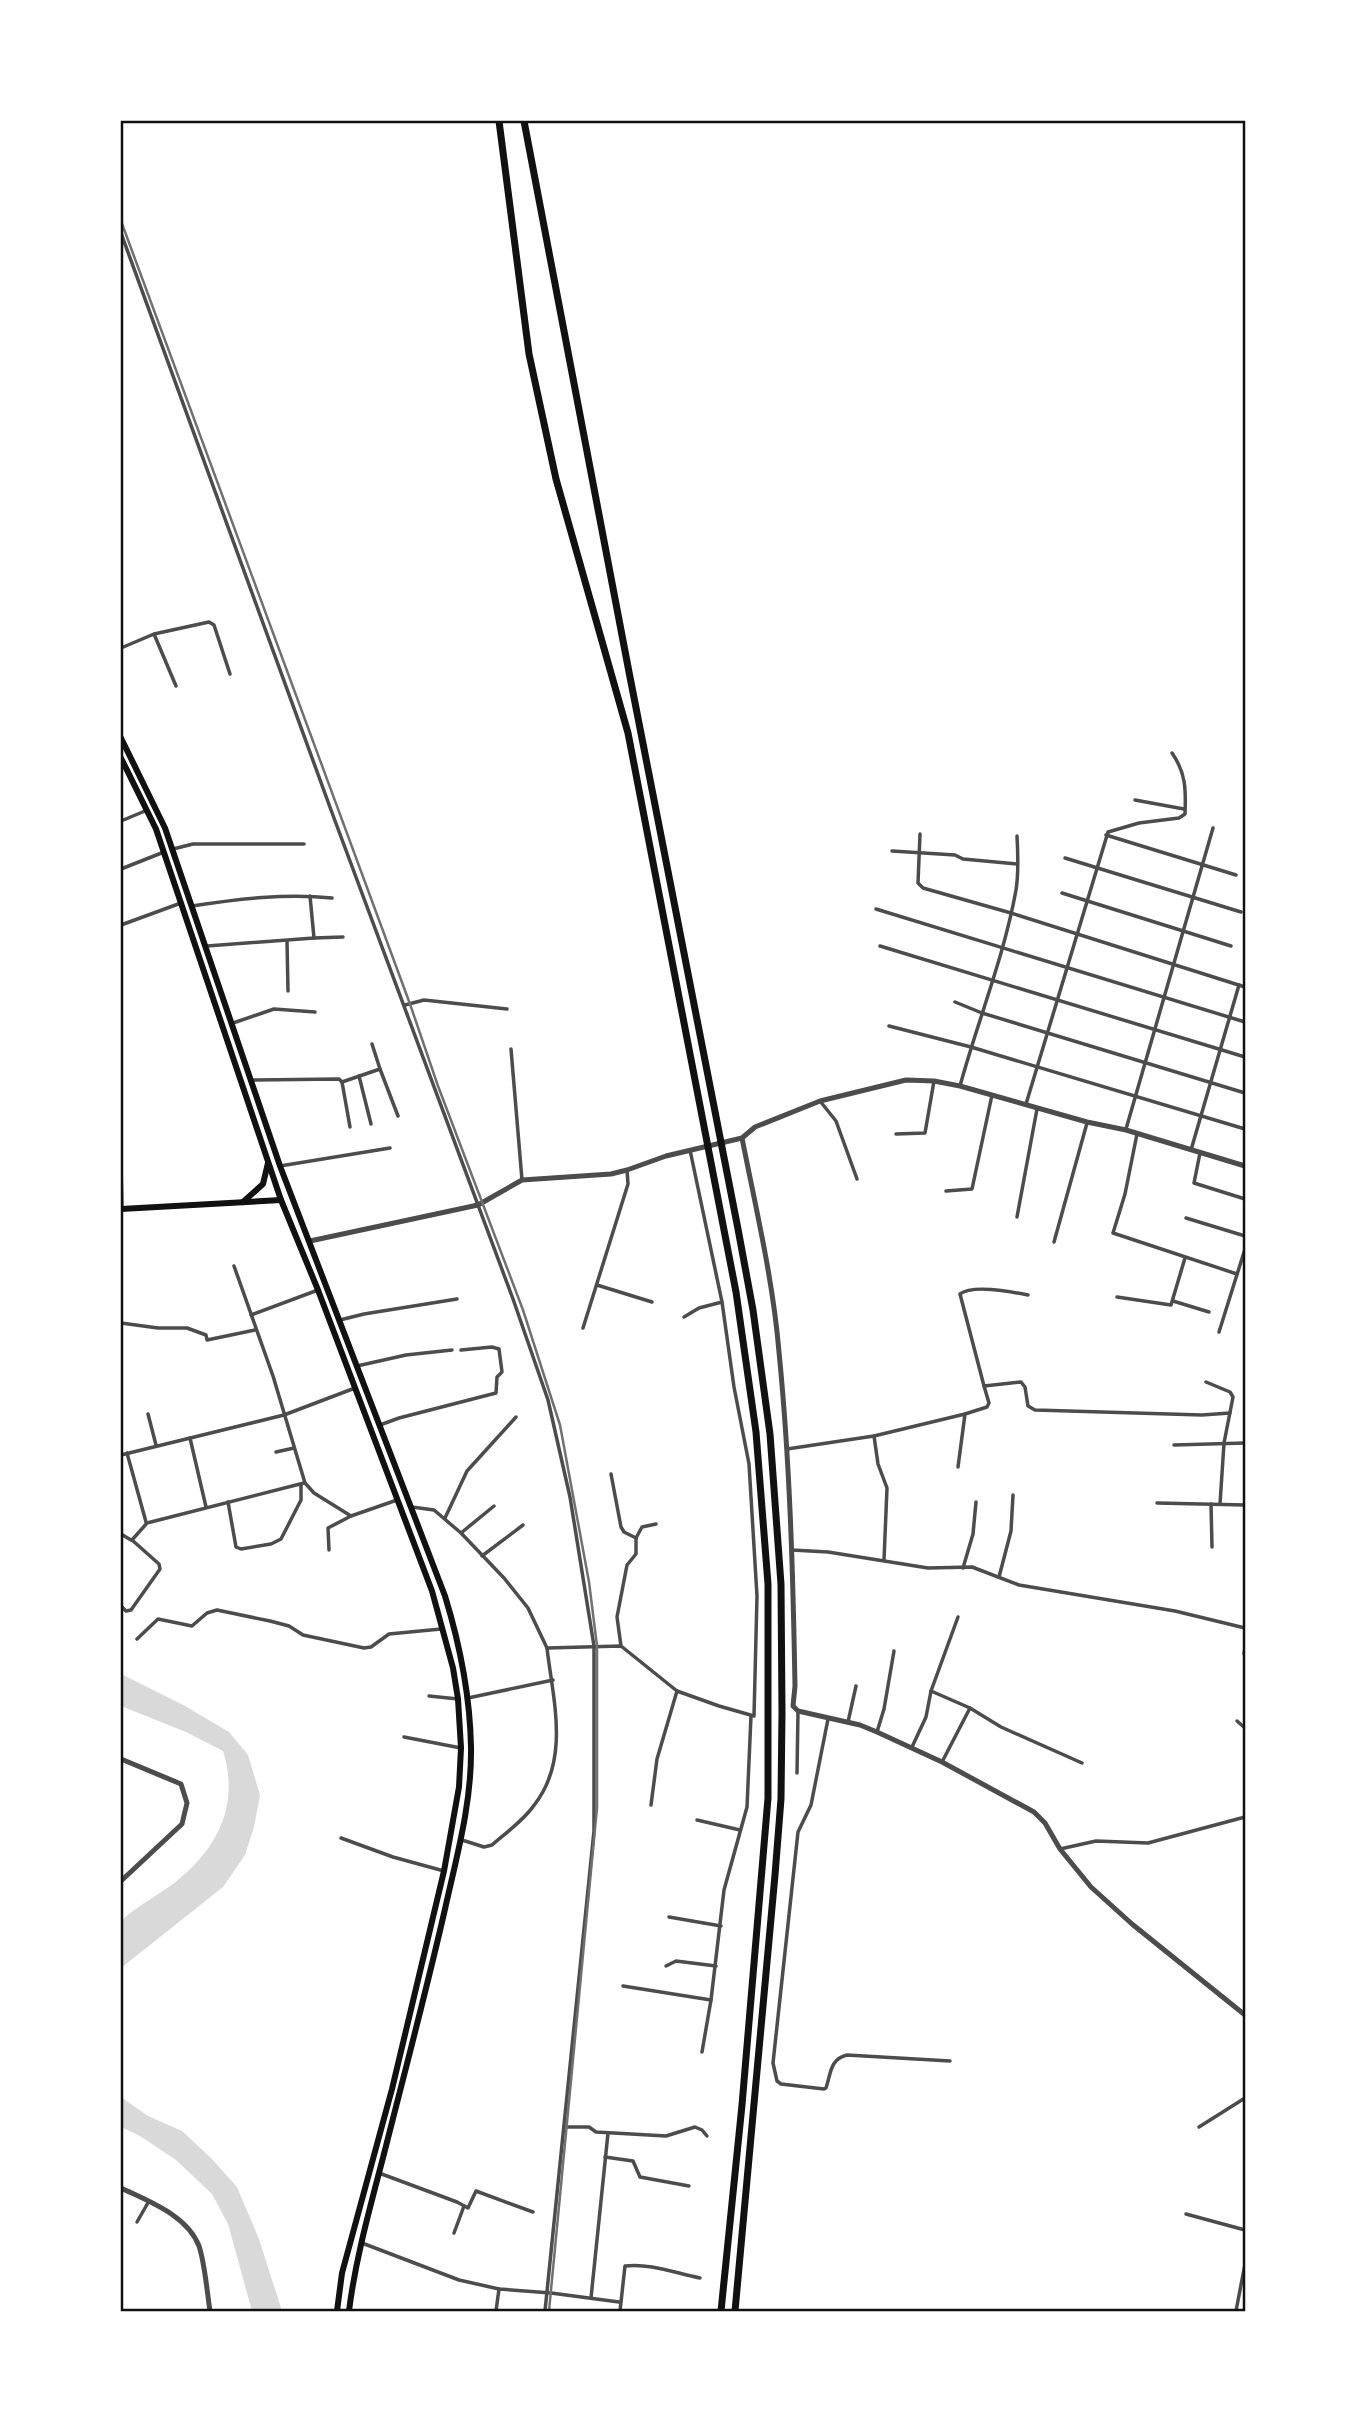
<svg xmlns="http://www.w3.org/2000/svg" width="1366" height="2432" font-family="Quicksand,sans-serif">
<rect width="100%" height="100%" fill="#fff"/>
<!-- water -->
<g fill="#d9d9d9">
<path d="M121 1674 185 1706 229 1732 248 1755 260 1795 254 1827 245 1855 223 1887 121 1968V1921C136 1907 153 1898 170 1886 215 1853 241 1807 223 1751L186 1732 121 1706Z"/>
<polygon points="121,2097 148,2116 182,2131 211,2158 237,2187 259,2239 282,2311 252,2311 228,2224 212,2194 176,2160 140,2136 121,2127"/>
</g>
<g fill="none" stroke-linecap="round" stroke-linejoin="round">
<!-- minor -->
<g stroke="#4c4c4c" stroke-width="3.5">
<polyline points="121,233 331,810 513,1299 548,1400 570,1497 594,1646 594,1831 545,2311"/>
<polyline points="154,634 176,686"/>
<polyline points="121,648 154,634 209,622 214,625 230,674"/>
<polyline points="1135,800 1184,809"/>
<polyline points="121,821 145,811"/>
<polyline points="920,834 918,883 923,888 1011,913 1245,987"/>
<polyline points="1106,835 1236,875"/>
<polyline points="173,849 193,844 304,844"/>
<polyline points="892,851 955,855 963,859 1017,864"/>
<polyline points="1065,858 1241,912"/>
<polyline points="121,869 164,852"/>
<polyline points="1062,893 1231,946"/>
<path d="M192 906C238 899 286 893 332 898"/>
<polyline points="876,909 1245,1022"/>
<polyline points="121,925 181,903"/>
<polyline points="314,938 343,937"/>
<polyline points="287,941 288,991"/>
<polyline points="207,946 314,938 310,896"/>
<polyline points="880,946 1245,1057"/>
<polyline points="955,1002 982,1013 1245,1093"/>
<polyline points="405,1005 424,1000 507,1009"/>
<polyline points="233,1023 274,1009 315,1012"/>
<polyline points="889,1026 971,1047 1245,1129"/>
<polyline points="372,1044 380,1069"/>
<polyline points="511,1049 522,1180"/>
<polyline points="359,1076 371,1124"/>
<polyline points="252,1080 339,1079 342,1082 380,1069 398,1116"/>
<polyline points="342,1082 350,1127"/>
<path d="M960 1086C978 1020 1004 957 1016 890 1019 872 1018 854 1017 836"/>
<polyline points="820,1101 836,1121 857,1179"/>
<path d="M1026 1104 1108 832 1139 823 1179 818 1185 814C1186 790 1186 773 1172 753"/>
<polyline points="1126,1129 1213,828"/>
<polyline points="896,1134 925,1133 934,1081"/>
<polyline points="1137,1134 1125,1194 1113,1233 1237,1274"/>
<polyline points="1191,1150 1239,985"/>
<polyline points="1200,1153 1194,1183 1245,1199"/>
<polyline points="121,1165 122,1209"/>
<polyline points="280,1166 390,1148"/>
<polyline points="946,1191 972,1189 992,1095"/>
<polyline points="1017,1217 1037,1109"/>
<polyline points="1186,1218 1245,1236"/>
<polyline points="1054,1242 1087,1123"/>
<polyline points="234,1266 273,1376 305,1483 314,1493 351,1516 397,1500"/>
<polyline points="597,1285 652,1302"/>
<path d="M1028 1295C1012 1292 973 1284 960 1294L984 1386 1021 1382 1025 1387 1028 1406 1035 1410 1202 1415 1230 1413"/>
<polyline points="1117,1297 1171,1305 1185,1258"/>
<polyline points="1173,1301 1209,1312"/>
<polyline points="251,1315 318,1290"/>
<polyline points="684,1317 699,1308 722,1302"/>
<polyline points="340,1320 364,1314 457,1299"/>
<polyline points="121,1323 158,1328 187,1328 206,1335 207,1340 255,1330"/>
<polyline points="583,1328 628,1184 627,1170"/>
<polyline points="1219,1332 1245,1249"/>
<polyline points="357,1366 406,1355 452,1350"/>
<polyline points="1206,1382 1230,1392 1233,1397 1224,1443 1220,1504"/>
<polyline points="148,1414 156,1445"/>
<polyline points="965,1414 987,1407 989,1403 984,1386"/>
<polyline points="380,1425 399,1418 496,1393 497,1377 502,1372 499,1349 492,1347 461,1350"/>
<polyline points="874,1436 878,1464 887,1488 884,1560"/>
<polyline points="190,1438 206,1507"/>
<polyline points="1174,1445 1245,1443"/>
<polyline points="787,1449 874,1436 965,1414 958,1467"/>
<polyline points="276,1452 294,1448"/>
<polyline points="127,1453 146,1522"/>
<polyline points="121,1455 284,1415 355,1388"/>
<polyline points="611,1474 621,1527 624,1532 636,1538 636,1554 627,1565 617,1617 621,1646"/>
<polyline points="228,1502 236,1547 241,1549 271,1544 281,1539 301,1500 301,1484"/>
<polyline points="1157,1503 1245,1505"/>
<polyline points="1211,1504 1212,1547"/>
<polyline points="412,1507 434,1510 461,1533 504,1578 528,1608 547,1648 621,1646 677,1691 719,1706 754,1716 757,1596 749,1464 734,1387 722,1302 690,1150"/>
<polyline points="445,1518 467,1471 516,1417"/>
<polyline points="461,1533 494,1506"/>
<polyline points="121,1534 131,1540"/>
<polyline points="636,1538 642,1527 656,1524"/>
<polyline points="329,1550 328,1528 351,1516"/>
<polyline points="792,1550 828,1552 928,1568 972,1567 1019,1585 1175,1611 1245,1628"/>
<polyline points="482,1556 523,1525"/>
<polyline points="963,1568 973,1534 976,1502"/>
<polyline points="999,1577 1011,1531 1013,1495"/>
<polyline points="121,1606 126,1611 131,1610 160,1569 159,1564 132,1540 147,1523 304,1483"/>
<polyline points="137,1639 158,1619 192,1626 207,1613 217,1610 270,1621 289,1626 303,1635 364,1648 371,1647 389,1634 441,1629"/>
<polyline points="1244,1654 1245,1648"/>
<polyline points="931,1691 970,1708 1001,1727 1082,1763"/>
<polyline points="429,1696 458,1699"/>
<polyline points="468,1698 553,1680"/>
<path d="M828 1719 811 1805 798 1832 773 2063 777 2081 781 2084 824 2089 826 2088C831 2073 830 2059 847 2055L950 2061"/>
<polyline points="1237,1721 1245,1728"/>
<polyline points="848,1722 856,1686"/>
<polyline points="877,1732 884,1709 894,1651"/>
<polyline points="404,1737 461,1748"/>
<polyline points="912,1747 926,1717 931,1691 958,1617"/>
<polyline points="942,1762 970,1708"/>
<polyline points="797,1773 798,1711"/>
<polyline points="651,1805 657,1759 677,1691"/>
<polyline points="697,1820 740,1830"/>
<polyline points="341,1838 393,1857 444,1871"/>
<path d="M462 1840 484 1847 492 1845C507 1832 524 1820 535 1804 570 1758 553 1700 547 1648"/>
<polyline points="1060,1849 1096,1841 1148,1843 1245,1817"/>
<polyline points="669,1917 721,1926"/>
<polyline points="666,1966 676,1961 716,1966"/>
<polyline points="623,1986 711,2000"/>
<polyline points="702,2052 711,2000 724,1890 747,1807 751,1716"/>
<polyline points="565,2127 589,2127 596,2132 666,2136 695,2127 702,2130 707,2136"/>
<polyline points="1199,2127 1245,2098"/>
<polyline points="605,2157 633,2161 640,2177 689,2186"/>
<polyline points="379,2173 457,2202 468,2208 476,2191 533,2212"/>
<polyline points="1186,2214 1245,2230"/>
<polyline points="137,2222 149,2201"/>
<polyline points="454,2233 464,2206"/>
<polyline points="362,2243 459,2280 499,2289 551,2293 619,2302"/>
<polyline points="591,2298 608,2133"/>
<polyline points="496,2311 499,2289"/>
<path d="M620 2311 625 2266C650 2263 675 2273 700 2278"/>
<polyline points="1236,2311 1245,2264"/>
</g>
<!-- tertiary -->
<g stroke="#4c4c4c" stroke-width="5">
<path d="M742 1138C756 1209 773 1280 779 1352 790 1463 793 1574 795 1686L793 1706 798 1711 860 1725 877 1732 942 1762 1034 1812 1045 1823 1060 1849 1091 1887 1132 1924 1245 2015"/>
<polyline points="310,1241 478,1205 522,1180 611,1174 627,1170 666,1156 742,1138 755,1127 820,1101 906,1080 934,1081 960,1086 1087,1122 1126,1130 1245,1166"/>
<polyline points="121,1759 181,1784 187,1803 182,1824 121,1881"/>
<path d="M121 2188C148 2201 187 2215 199 2246 205 2264 207 2292 210 2311"/>
</g>
<!-- primary -->
<g stroke="#111" stroke-width="6">
<polyline points="243,1202 263,1184 268,1163"/>
<polyline points="121,1209 281,1200"/>
</g>
<!-- trunk -->
<g stroke="#111" stroke-width="6">
<path d="M121 738 165 828 280 1166 445 1596C460 1645 470 1694 471 1747 472 1802 457 1855 445 1909 427 1988 406 2067 386 2146 372 2201 356 2255 349 2311"/>
<polyline points="121,758 156,829 281,1200 318,1290 432,1591 453,1668 458,1699 461,1748 459,1787 444,1871 392,2089 342,2273 337,2311"/>
</g>
<!-- motorway -->
<g stroke="#111" stroke-width="7">
<polyline points="499,121 529,354 556,479 628,733 736,1292 756,1432 768,1584 768,1798 742,2105 721,2311"/>
<polyline points="524,121 629,672 738,1229 753,1310 770,1434 781,1584 782,1713 781,1799 775,1875 735,2311"/>
</g>
<!-- rail -->
<polyline stroke="#707070" stroke-width="2.5" points="121,221 410,1004 438,1086 523,1310 560,1425 589,1582 597,1646 597,1808 549,2311"/>
</g>
<!-- border -->
<rect width="1366" height="2432" fill="none" stroke="#ffffff" stroke-width="245"/>
<rect x="122" y="122" width="1122" height="2188" fill="none" stroke="#111" stroke-width="2.5"/>
</svg>
